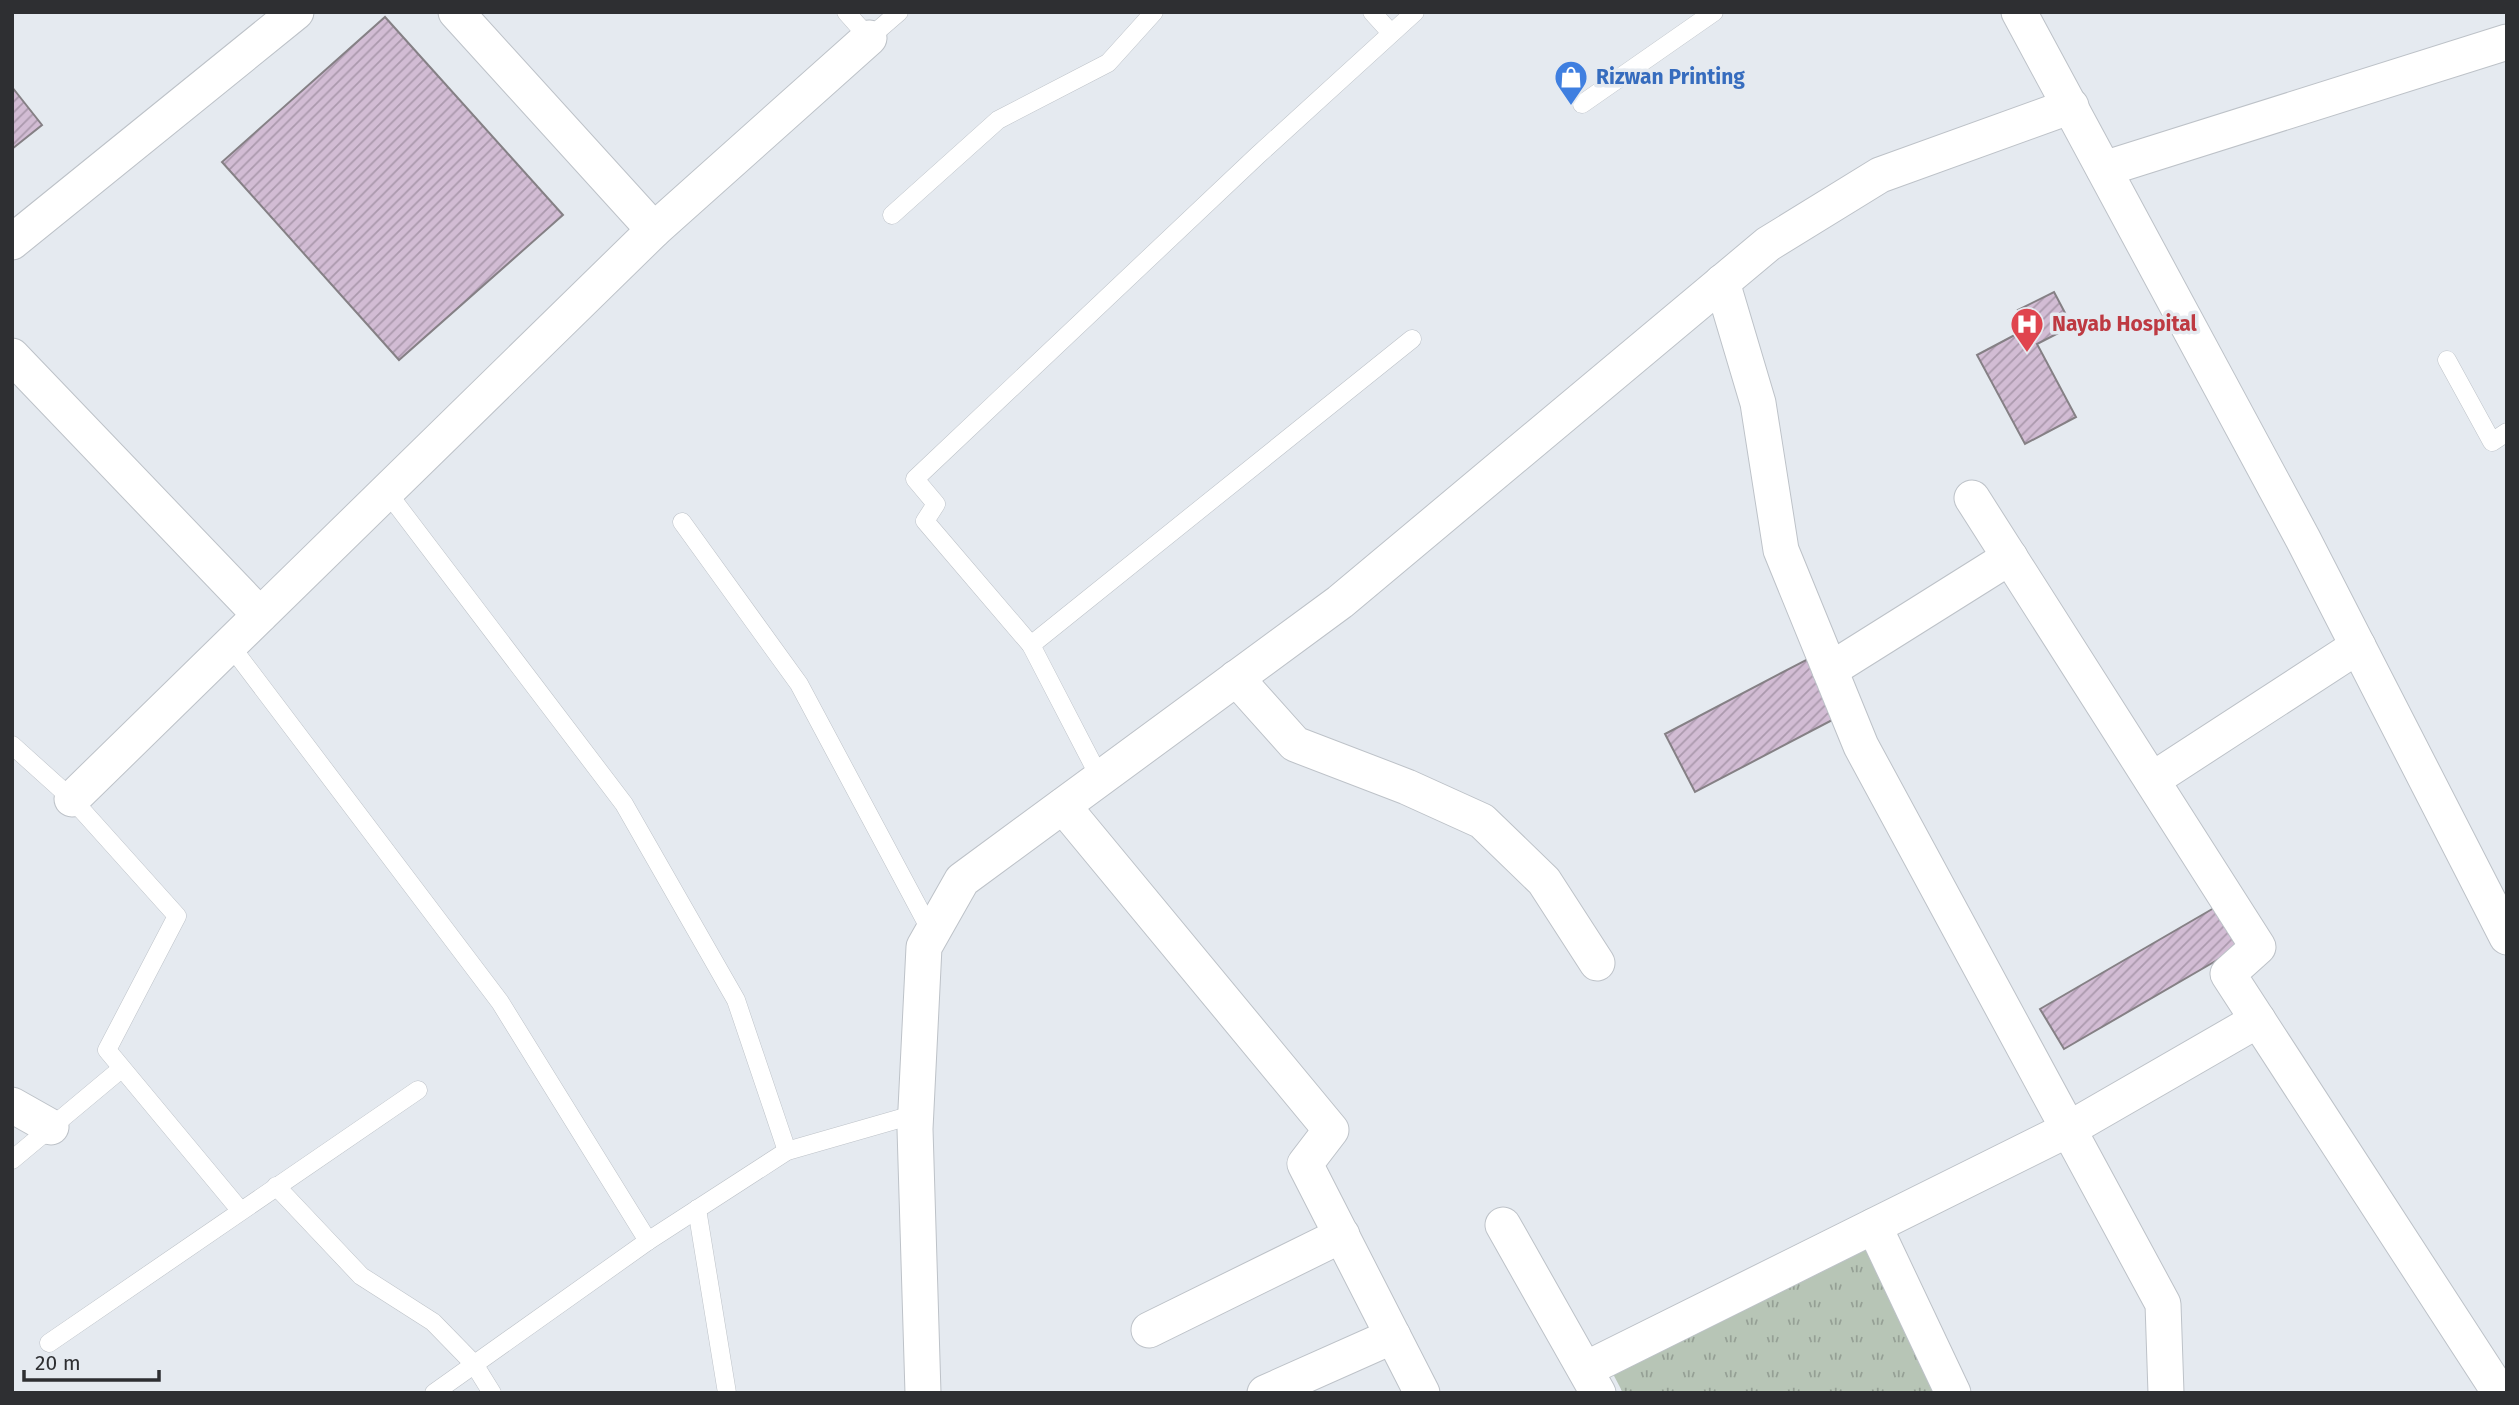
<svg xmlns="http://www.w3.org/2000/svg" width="2519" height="1405" font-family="'Fira Sans',sans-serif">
<defs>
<pattern id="park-tufts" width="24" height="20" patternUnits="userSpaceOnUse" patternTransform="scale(1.75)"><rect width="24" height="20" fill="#b7c5b6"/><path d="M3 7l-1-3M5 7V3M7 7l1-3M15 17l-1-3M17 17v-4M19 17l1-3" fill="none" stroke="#95a095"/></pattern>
<pattern id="building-hatch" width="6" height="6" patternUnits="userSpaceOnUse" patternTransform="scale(1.75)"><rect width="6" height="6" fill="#d2bcd4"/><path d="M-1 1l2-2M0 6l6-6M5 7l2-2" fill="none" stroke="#ab99ad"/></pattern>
</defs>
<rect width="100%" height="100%" fill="#e5eaf0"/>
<!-- park -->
<polygon fill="url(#park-tufts)" points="1867,1249 1935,1393 1623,1393 1611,1370"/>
<!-- building -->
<g fill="url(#building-hatch)" stroke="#858085" stroke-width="2">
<polygon points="385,17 563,215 399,360 222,162"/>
<polygon points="12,87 42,125 12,149"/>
<polygon points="2054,292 2072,326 2037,344 2076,417 2025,444 1977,355 2028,328 2018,310"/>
<polygon points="1808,659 1838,717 1695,792 1665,734"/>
<polygon points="2214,908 2238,948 2064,1049 2040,1009"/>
</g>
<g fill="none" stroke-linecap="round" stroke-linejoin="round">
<defs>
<g id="service">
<polyline points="846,12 869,38 899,12"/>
<polyline points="1372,12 1391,33"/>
<polyline points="1582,104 1714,12"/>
<polyline points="892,215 998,120 1108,63 1154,12"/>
<polyline points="2447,360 2492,442 2507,432"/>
<polyline points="387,492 624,804 736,1000 787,1151"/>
<polyline points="682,522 799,684 932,933"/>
<polyline points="230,645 500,1002 648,1241"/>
<polyline points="1031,645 1412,339"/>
<polyline points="12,745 72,799 177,916 107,1050 240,1210"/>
<polyline points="1100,778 1031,645 925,521 936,504 915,479 1258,155 1415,12"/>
<polyline points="12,1160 121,1069"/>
<polyline points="276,1186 361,1276 433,1322 474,1364 492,1393"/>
<polyline points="697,1209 727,1393"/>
<polyline points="49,1343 418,1090"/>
<polyline points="434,1393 648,1241 787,1151 916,1114"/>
</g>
<g id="minor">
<polyline points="456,12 654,230"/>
<polyline points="2019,12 2303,539 2507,937"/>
<polyline points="2104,169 2507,42"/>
<polyline points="12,242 296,12"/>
<polyline points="1722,282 1758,403 1781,550 1861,746 2163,1304 2166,1393"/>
<polyline points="12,356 260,615"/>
<polyline points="1972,498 2258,947 2228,974 2500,1393"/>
<polyline points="1830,670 2010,557"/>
<polyline points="1236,678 1295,744 1407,787 1482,821 1544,881 1597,963"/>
<polyline points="2152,780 2358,646"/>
<polyline points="72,799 654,230 869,38"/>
<polyline points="1063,806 1331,1130 1305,1164 1422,1393"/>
<polyline points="12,1105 51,1127"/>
<polyline points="1503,1225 1598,1393"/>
<polyline points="1874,1226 1953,1393"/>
<polyline points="1149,1330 1342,1235"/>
<polyline points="1586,1369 2069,1129 2258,1020"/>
<polyline points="923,1393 915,1129 924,947 962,880 1340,602 1768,244 1880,175 2071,106"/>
<polyline points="1265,1393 1393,1336"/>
</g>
</defs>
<!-- service casing -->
<use href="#service" stroke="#bdc2c8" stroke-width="19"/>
<!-- minor casing -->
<use href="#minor" stroke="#bdc2c8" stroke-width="37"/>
<!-- service -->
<use href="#service" stroke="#fff" stroke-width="18"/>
<!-- minor -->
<use href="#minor" stroke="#fff" stroke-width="35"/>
</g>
<!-- icons -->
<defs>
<symbol id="shop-pin" viewBox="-11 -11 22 30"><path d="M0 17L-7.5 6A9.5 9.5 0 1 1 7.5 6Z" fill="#3f7fe0" stroke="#e5eaf0"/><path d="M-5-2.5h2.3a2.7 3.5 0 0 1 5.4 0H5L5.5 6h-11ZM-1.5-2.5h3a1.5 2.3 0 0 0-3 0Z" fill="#fff"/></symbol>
<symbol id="hospital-pin" viewBox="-11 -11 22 30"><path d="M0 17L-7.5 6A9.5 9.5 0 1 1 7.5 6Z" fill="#e0444e" stroke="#e5eaf0"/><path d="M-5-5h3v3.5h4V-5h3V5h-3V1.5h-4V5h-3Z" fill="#fff"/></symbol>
</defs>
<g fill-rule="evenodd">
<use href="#shop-pin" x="1552" y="58" width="38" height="52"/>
<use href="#hospital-pin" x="2008" y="305" width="38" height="52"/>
</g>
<g text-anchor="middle" stroke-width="7" stroke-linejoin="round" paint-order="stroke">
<!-- shop labels -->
<g font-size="21" font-weight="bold" fill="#366cbe" stroke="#e5eaf0" text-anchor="start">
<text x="1596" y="84">Rizwan Printing</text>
</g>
<!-- health labels -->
<g font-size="21" font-weight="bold" fill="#be3a42" stroke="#e5eaf0" text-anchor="start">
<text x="2052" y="331">Nayab Hospital</text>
</g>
</g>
<!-- border -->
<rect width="2519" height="1405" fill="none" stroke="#2e2f32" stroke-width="28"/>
<!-- scale -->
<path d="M24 1370v10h135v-10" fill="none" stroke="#2e2f32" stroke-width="3.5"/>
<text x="35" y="1370" font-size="21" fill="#2e2f32" stroke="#e5eaf0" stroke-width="5" paint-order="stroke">20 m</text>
</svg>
